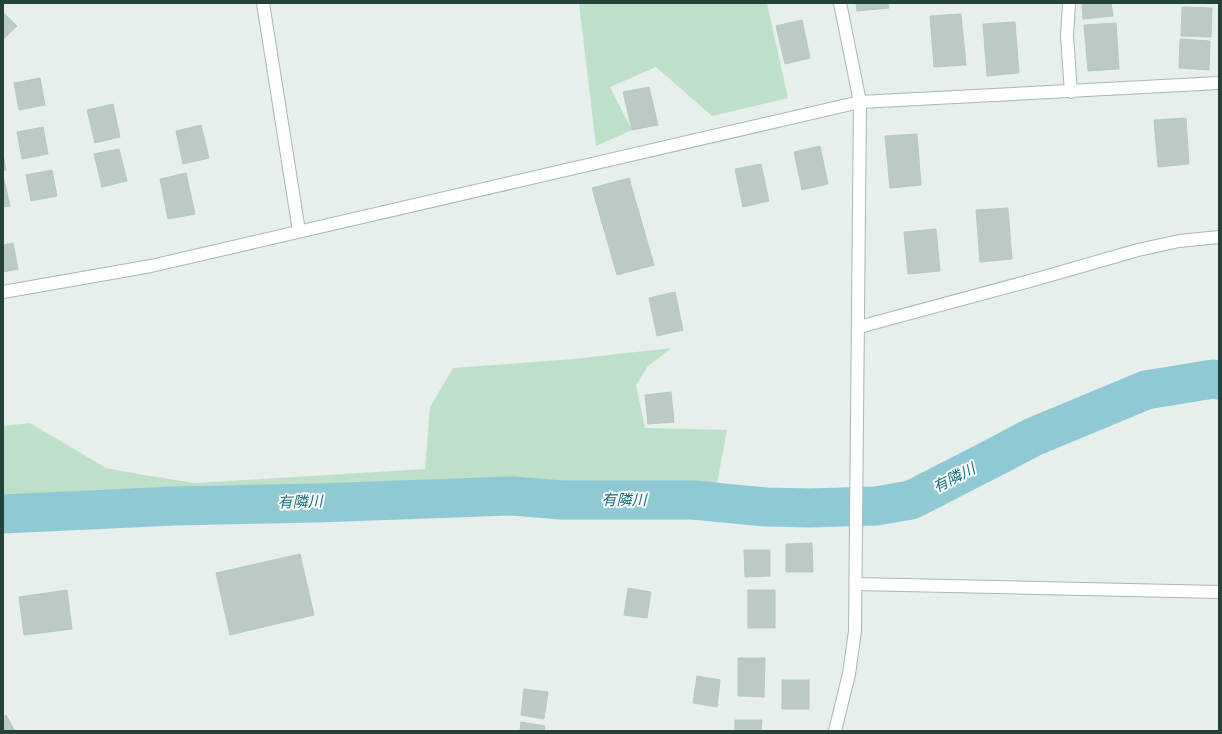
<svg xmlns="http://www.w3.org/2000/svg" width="1222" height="734" font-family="Overpass,'Noto Sans JP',sans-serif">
<rect width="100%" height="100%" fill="#e6efeb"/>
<!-- green -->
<g fill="#bfe0c8">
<polygon points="579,3 767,3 788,98 712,116 656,67 610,87 632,130 596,146"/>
<polygon points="672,348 648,366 636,385 645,428 727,430 716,489 291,493 3,502 3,426 30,423 106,468 144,475 195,483 425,469 430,407 453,368 573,359"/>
</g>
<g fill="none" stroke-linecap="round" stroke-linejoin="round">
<!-- river -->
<polyline stroke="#8ec9d4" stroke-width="39" points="3,514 174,506 317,503 513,496 562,500 693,500 766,507 809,508 876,506 911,500 997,456 1033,437 1146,390 1213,379 1219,380"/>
</g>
<!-- building -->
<g fill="#bbcac4" stroke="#b8c9c2">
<polygon points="856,3 888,3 889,8 857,11"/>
<polygon points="1082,3 1111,3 1113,16 1083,19"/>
<polygon points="1182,7 1212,8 1211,37 1181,36"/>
<polygon points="3,12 17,26 3,40"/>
<polygon points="961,14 966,65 934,67 930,16"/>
<polygon points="802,20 810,58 785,64 776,26"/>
<polygon points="1015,22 1019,73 987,76 983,24"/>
<polygon points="1116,23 1119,69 1088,71 1084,25"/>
<polygon points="1180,39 1210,41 1209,70 1179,68"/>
<polygon points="40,78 45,105 19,110 14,83"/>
<polygon points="649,87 658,125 632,130 623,92"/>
<polygon points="113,104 120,137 95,143 87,110"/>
<polygon points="1186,118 1189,164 1158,167 1154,120"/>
<polygon points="201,125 209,158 183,164 176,131"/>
<polygon points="43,127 48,154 22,159 17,132"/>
<polygon points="917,134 921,185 890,188 885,136"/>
<polygon points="820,146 828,184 802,190 794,152"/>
<polygon points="119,149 127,181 102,187 94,154"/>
<polygon points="3,154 6,170 3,170"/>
<polygon points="761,164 769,201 743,207 735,169"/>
<polygon points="52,170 57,196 31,201 26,175"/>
<polygon points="186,173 195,214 168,219 160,179"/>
<polygon points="629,178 654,265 617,275 592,188"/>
<polygon points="4,179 10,206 3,207 3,180"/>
<polygon points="1008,208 1012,259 980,262 976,210"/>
<polygon points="936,229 940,271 908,274 904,232"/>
<polygon points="13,243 18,269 3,272 3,245"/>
<polygon points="675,292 683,330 657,336 649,298"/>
<polygon points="671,392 674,422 648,424 645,395"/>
<polygon points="812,543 813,572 786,572 786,544"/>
<polygon points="744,550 770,550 770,576 745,577"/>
<polygon points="300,554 314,615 230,635 216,573"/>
<polygon points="628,588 651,592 647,618 624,615"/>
<polygon points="67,590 72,629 24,635 19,597"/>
<rect x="748" y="590" width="27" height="38"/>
<polygon points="738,658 765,658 764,697 738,696"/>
<polygon points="697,676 720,680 717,707 693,703"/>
<rect x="782" y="680" width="27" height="29"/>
<polygon points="524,689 548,692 544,719 521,715"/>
<polygon points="6,715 15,731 3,731 3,717"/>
<polygon points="735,720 762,720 761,731 735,731"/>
<polygon points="521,722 545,726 544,731 520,731"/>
</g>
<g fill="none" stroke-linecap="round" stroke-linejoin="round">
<defs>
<g id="street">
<polyline points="263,3 299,231"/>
<polyline points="1069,3 1067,36 1071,92"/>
<polyline points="3,292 151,266 860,102 1219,83"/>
<polyline points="859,327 1037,279 1138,250 1179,241 1219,237"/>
<polyline points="856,584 1219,592"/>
<polyline points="835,731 849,674 855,631 860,102 840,3"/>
</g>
</defs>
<!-- street casing -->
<use href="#street" stroke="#a8b8b2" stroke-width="14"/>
<!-- street -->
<use href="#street" stroke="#fff" stroke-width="12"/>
</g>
<g text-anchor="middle" stroke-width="4" stroke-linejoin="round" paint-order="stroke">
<!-- water labels -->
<g font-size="15" font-style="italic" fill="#1c6f80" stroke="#f7fbf9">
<text transform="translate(954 478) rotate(-27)" y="5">有隣川</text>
<text x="624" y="505">有隣川</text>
<text transform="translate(300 502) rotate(-2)" y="5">有隣川</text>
</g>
</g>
<!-- border -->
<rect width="1222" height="734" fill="none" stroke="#24423a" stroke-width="8"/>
</svg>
